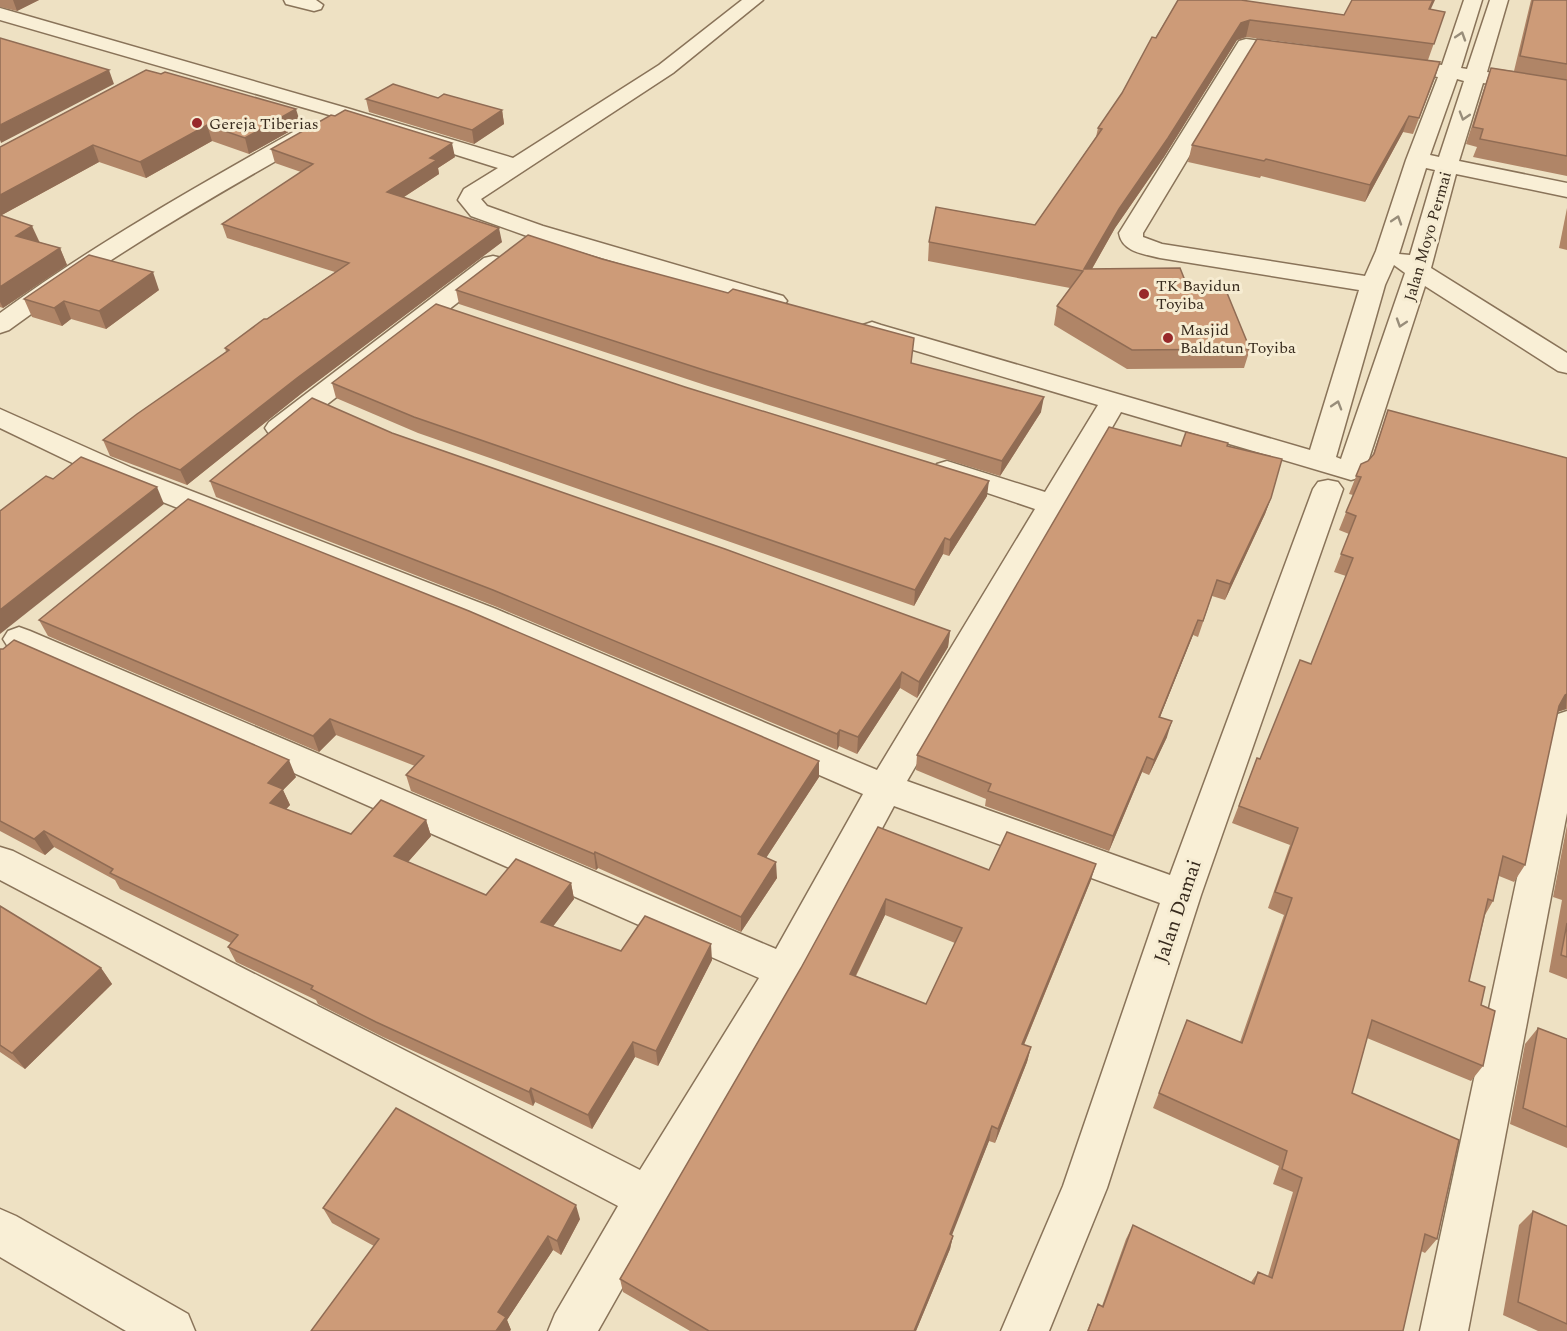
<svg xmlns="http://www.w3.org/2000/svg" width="1567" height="1331" font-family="Spectral,serif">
<rect width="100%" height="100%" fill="#eee1c3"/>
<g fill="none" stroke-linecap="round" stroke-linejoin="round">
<defs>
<g id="minor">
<polygon points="284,0 316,0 323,5 321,9 314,11 286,4"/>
<polygon points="742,0 763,0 673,73 481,199 487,206 543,226 783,296 787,301 783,306 774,309 527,236 471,216 458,200 464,189 498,168 336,117 0,20 0,8 350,109 513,158 659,65"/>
<path d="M1464 0H1482L1461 68 1467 69 1490 0H1508L1487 72 1567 84V96L1483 83 1459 161 1567 183V197L1456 174 1431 268 1567 353V373L1558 371 1425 286 1365 471 1361 477 1351 480 1341 477 1121 412 907 781 1170 875 1313 489 1318 482 1328 480 1338 482 1343 489 1201 895 1107 1188 1049 1331H1001L1063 1186 1160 903 894 806 799 983 664 1214 598 1331H548L555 1314 618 1206 0 880V847L13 851 640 1170 759 978 8 647 3 639 8 631 19 627 30 631 776 949 863 794 474 625 112 482 0 428V409L132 468 496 609 877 770 1035 509 937 476 933 470 937 464 947 461 1045 492 1098 405 863 335 859 330 863 325 872 322 881 325 1310 450 1359 290 1160 258C1144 254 1122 252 1119 233L1239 41 1246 39 1298 46 1305 48 1308 52 1305 56 1298 58 1252 52 1143 233V237L1162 244 1365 276 1376 251 1406 160 1438 77 1394 70 1387 68 1384 64 1387 60 1394 58 1442 65ZM1457 79 1464 81 1439 157 1430 155ZM1426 168 1435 170 1410 255 1399 254ZM1394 265 1405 273 1341 459 1336 457 1385 285Z"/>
<path d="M310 126 318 127 321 132 318 137C212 197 107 258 9 330L0 333V313C96 243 199 185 302 127Z"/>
<polygon points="493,256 502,258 505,263 502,268 289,434 279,437 269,434 265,428 269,422 484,258"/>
<polygon points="1567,711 1567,813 1468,1331 1420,1331 1550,724 1555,715"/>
<polygon points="0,1209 16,1216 188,1314 195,1331 126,1331 0,1257"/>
</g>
</defs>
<!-- minor casing -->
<use href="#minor" stroke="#897359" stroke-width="3"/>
<!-- minor -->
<use href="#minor" fill="#f9efd6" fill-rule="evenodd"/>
</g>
<!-- wall -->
<g fill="#b08567" fill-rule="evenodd">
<polygon points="0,0 39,0 17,11 0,7"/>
<polygon points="1178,0 1344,15 1431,10 1445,12 1428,60 1440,62 1413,134 1403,132 1365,202 1261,176 1260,178 1188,162 1192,145 1323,47 1246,37 1237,40 1164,157 1115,228 1092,269 1188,288 1250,349 1244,368 1127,369 1054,325 1057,306 1070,288 928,261 929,242 1035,225 1096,137 1098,128 1122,93"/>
<polygon points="1531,0 1567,0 1567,176 1473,157 1477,147 1466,144 1485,85 1491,68 1514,71"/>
<polygon points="146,70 301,125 249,154 212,141 146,178 99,162 0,216 39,242 60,248 67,265 3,308 0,307 0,147"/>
<polygon points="438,98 502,110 504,124 474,144 369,112 366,99"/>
<polygon points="271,149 455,157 438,168 439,174 404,197 502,242 302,393 187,485 110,456 103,440 226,352 225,348 335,272 227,238 222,224 301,172 275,163"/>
<polygon points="1567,208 1567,250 1559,248"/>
<polygon points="159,290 106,329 71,319 62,326 32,317 24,299"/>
<polygon points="456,290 912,363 1041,412 1000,476 708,386 459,304"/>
<polygon points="332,383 987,496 949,556 943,554 914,606 418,433 336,398"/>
<polygon points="1388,410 1567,458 1567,709 1557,712 1525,865 1514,882 1499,876 1493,901 1485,915 1469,981 1481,1005 1483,1066 1471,1081 1367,1038 1352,1093 1437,1239 1425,1253 1421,1251 1403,1331 1087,1331 1098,1304 1102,1306 1126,1239 1133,1225 1251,1282 1258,1272 1268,1276 1293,1192 1273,1184 1279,1166 1153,1108 1187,1020 1240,1042 1284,915 1268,908 1290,845 1232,823 1257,758 1260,759 1311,664 1346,576 1334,572 1349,534 1339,530 1353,495 1349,494 1361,464 1368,461 1372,457"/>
<polygon points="392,433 950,631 948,647 917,698 900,688 857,754 839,746 837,750 497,607 216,497 210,481"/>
<polygon points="1181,446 1227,446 1271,498 1265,514 1225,600 1212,596 1198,637 1193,635 1160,717 1167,737 1149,775 1142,772 1109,851 985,806 986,799 916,770 917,755"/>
<polygon points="39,620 819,777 766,858 777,878 741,932 598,868 596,870 411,791 406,775 415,766 336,735 319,752 48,636"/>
<polygon points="0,649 296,777 283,790 290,805 286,809 351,834 426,820 431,836 408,862 486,895 571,883 574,899 553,926 621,951 712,960 658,1066 635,1057 592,1129 535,1102 533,1106 383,1037 318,1004 316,1000 236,962 228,947 231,943 120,889 115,880 54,847 45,855 0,831"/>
<polygon points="1567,825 1567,979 1549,972 1562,900 1553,897"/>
<path d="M878 827 989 870 1091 880 1024 1045 1031 1047 1027 1062 995 1143 989 1141 951 1235 953 1236 950 1249 916 1331H690L623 1292 620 1279 801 968ZM885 915 955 943 926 1004 856 976Z"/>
<polygon points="0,906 101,968 112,984 25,1069 0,1052"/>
<polygon points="1538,1028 1567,1039 1567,1148 1510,1124 1525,1044"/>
<polygon points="323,1208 580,1219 561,1255 553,1250 507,1320 511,1330 374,1246 332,1223"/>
<polygon points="1533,1211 1567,1226 1567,1331 1538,1331 1503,1315 1519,1225"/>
</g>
<!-- shaded-wall -->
<g fill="#906c54">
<polygon points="13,0 39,0 17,11"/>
<polygon points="1433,0 1435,0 1423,26 1429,9"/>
<polygon points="1250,20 1246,37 1237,40 1164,157 1115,228 1081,288 1084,269 1119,209 1241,23"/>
<polygon points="1440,62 1435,78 1413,134"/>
<polygon points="109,70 114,84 1,143 0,140 0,125"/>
<polygon points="296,109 301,125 249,154 245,138"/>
<polygon points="502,110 504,124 474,144 472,130"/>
<polygon points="1409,116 1403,132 1365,202 1370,185"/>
<polygon points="207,125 212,141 146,178 140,162"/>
<polygon points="452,143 455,157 438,168 439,174 390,206 387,192 430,158"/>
<polygon points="93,145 99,162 0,216 0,195"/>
<polygon points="32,226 40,243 16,236"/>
<polygon points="499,228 502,242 302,393 187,485 180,470 297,378"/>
<polygon points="60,248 67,265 3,308 0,302 0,287"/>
<polygon points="153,272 159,290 106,329 99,311"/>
<polygon points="64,301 71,319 62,326 54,308"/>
<polygon points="1044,397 1041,412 1000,476 1002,461"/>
<polygon points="989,481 987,496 949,556 950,540"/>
<polygon points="157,487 164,504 0,634 0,610"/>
<polygon points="1271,498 1265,514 1225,600 1230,584"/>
<polygon points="945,538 943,554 914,606 915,590"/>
<polygon points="1198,620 1193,635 1154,732 1159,717"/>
<polygon points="950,631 948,647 917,698 919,682"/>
<polygon points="902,672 900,688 857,754 858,737"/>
<polygon points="1567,694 1566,709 1554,713 1565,695"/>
<polygon points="330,719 336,735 319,752 313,736"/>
<polygon points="1172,721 1167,737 1149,775 1154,760"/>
<polygon points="840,730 839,746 837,750 837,734"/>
<polygon points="1147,757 1142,772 1109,851 1113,836"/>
<polygon points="289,760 296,777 283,790 290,805 277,819 270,803 268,783"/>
<polygon points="819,761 819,777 758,870 758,854"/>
<polygon points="426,820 431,836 399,872 394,856"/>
<polygon points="44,831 54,847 45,855 34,839"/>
<polygon points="595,852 598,868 596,870 594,854"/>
<polygon points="776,862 777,878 741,932 741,917"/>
<polygon points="1096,864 1091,880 1018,1059 1022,1044"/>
<polygon points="571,883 574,899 545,937 541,922"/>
<polygon points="886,899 885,915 849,989 850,974"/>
<polygon points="711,944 712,960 658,1066 656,1051"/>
<polygon points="101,968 112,984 25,1069 12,1053"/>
<polygon points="633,1042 635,1057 592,1129 588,1115"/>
<polygon points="1031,1047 1027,1062 995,1143 998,1129"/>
<polygon points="531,1088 535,1102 533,1106 529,1092"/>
<polygon points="992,1126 989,1141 947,1248 950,1234"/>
<polygon points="576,1205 580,1219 561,1255 557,1241"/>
<polygon points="548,1236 553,1250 507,1320 511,1330 510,1331 496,1331 498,1312"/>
<polygon points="953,1236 950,1249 916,1331 914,1331"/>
</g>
<!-- building -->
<g fill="#cd9b78" stroke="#906c54" stroke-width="1.5" fill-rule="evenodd">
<polygon points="1178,0 1241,0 1344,15 1352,0 1433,0 1429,9 1445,12 1434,44 1250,20 1241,23 1168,138 1119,209 1084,269 1180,268 1188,288 1225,288 1250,349 1132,350 1057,306 1083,271 929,242 936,207 1035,225 1102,129 1098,128 1122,93 1152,37 1156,38"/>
<polygon points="1533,0 1567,0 1567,64 1520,56"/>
<polygon points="0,38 109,70 0,125"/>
<polygon points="1257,39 1440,62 1419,118 1409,116 1370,185 1266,159 1264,161 1192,145"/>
<polygon points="1491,68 1567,80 1567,156 1480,139 1483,129 1473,127"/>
<polygon points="146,70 161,74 165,72 296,109 245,138 207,125 140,162 93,145 0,195 0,147"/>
<polygon points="393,84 438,98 444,94 502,110 472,130 366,99"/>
<polygon points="345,110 452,143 430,158 437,160 387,192 499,228 297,378 180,470 103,440 137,414 229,350 225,348 264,319 267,319 349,263 222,224 313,164 271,149 331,115 335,116"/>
<polygon points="0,215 32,226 16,236 60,248 0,287"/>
<polygon points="528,235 602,259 728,293 733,289 914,338 911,363 1044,397 1002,461 707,371 456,290"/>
<polygon points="89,255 153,272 99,311 64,301 54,308 24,299"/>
<polygon points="436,304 685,387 989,481 950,540 945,538 915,590 414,417 332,383"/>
<polygon points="312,398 392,433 725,549 950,631 919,682 902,672 858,737 840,730 837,734 493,590 210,481"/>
<polygon points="1388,410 1567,458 1567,694 1565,695 1559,706 1525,865 1503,856 1493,901 1488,899 1469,981 1485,987 1481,1005 1495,1011 1483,1066 1372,1020 1352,1093 1459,1140 1437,1239 1425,1234 1403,1331 1088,1331 1098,1304 1103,1307 1133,1225 1254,1284 1258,1272 1272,1278 1302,1178 1282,1169 1287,1151 1159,1093 1187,1020 1242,1043 1292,898 1275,892 1298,828 1239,806 1257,758 1260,759 1300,660 1311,664 1353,558 1341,554 1356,516 1346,512 1361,477 1356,476 1361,464 1368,461 1374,454"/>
<polygon points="1109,427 1181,446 1186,432 1228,443 1227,446 1282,459 1271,498 1230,584 1217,580 1203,621 1198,620 1159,717 1172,721 1154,760 1147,757 1113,836 988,791 991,784 917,755"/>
<polygon points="81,457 157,487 0,610 0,511 46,476 53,479"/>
<polygon points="188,499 469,611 819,761 758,854 776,862 741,917 595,852 594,854 406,775 424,756 330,719 313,736 39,620"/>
<polygon points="14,640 289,760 268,783 283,789 270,803 351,834 381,800 426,820 394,856 486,895 516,859 571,883 541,922 621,951 645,916 711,944 656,1051 633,1042 588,1115 531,1088 529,1092 376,1022 311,989 313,986 228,947 238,935 110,873 113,869 44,831 34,839 0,821 0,649 3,649"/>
<path d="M878 827 989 870 1007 832 1096 864 1022 1044 1031 1047 998 1129 992 1126 950 1234 953 1236 914 1331H709L620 1279 801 968ZM886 899 962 928 926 1004 850 974Z"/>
<polygon points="0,906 101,968 12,1053 0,1045"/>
<polygon points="1567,923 1567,957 1561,955"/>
<polygon points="1538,1028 1567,1039 1567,1127 1523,1108"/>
<polygon points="396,1108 576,1205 557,1241 548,1236 498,1312 506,1317 496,1331 311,1331 379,1239 323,1208"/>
<polygon points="1533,1211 1567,1226 1567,1324 1518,1302"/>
</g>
<!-- one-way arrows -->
<defs><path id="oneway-chevron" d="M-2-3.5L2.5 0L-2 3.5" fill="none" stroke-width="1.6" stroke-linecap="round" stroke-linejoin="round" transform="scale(1.5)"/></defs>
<g stroke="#988d7a">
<use href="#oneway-chevron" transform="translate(1461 36) rotate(-72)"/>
<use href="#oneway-chevron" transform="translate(1464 116) rotate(107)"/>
<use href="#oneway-chevron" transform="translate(1397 220) rotate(-72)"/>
<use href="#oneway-chevron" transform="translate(1401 323) rotate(108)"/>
<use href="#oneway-chevron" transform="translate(1337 405) rotate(-73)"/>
</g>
<!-- markers -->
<g fill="#98292a" stroke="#f6ecd2" stroke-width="2">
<circle cx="197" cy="123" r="6"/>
<circle cx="1144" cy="294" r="6"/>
<circle cx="1168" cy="338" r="6"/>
</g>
<g text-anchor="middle" stroke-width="6" stroke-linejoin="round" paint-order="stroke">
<!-- far-poi labels -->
<g font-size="16" fill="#382b1e" stroke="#f6ecd2" text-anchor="start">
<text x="209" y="129">Gereja Tiberias</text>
<text x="1156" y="291">TK Bayidun<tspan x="1156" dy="18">Toyiba</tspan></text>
<text x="1180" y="335">Masjid<tspan x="1180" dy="18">Baldatun Toyiba</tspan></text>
</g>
<!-- far-street labels -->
<g font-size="16" fill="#382b1e" stroke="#f6ecd2">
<text transform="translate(1427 236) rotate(-74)" y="6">Jalan Moyo Permai</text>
</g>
<!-- street labels -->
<g font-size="20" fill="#382b1e" stroke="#f6ecd2">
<text transform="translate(1177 911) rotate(-71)" y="7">Jalan Damai</text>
</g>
</g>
</svg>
